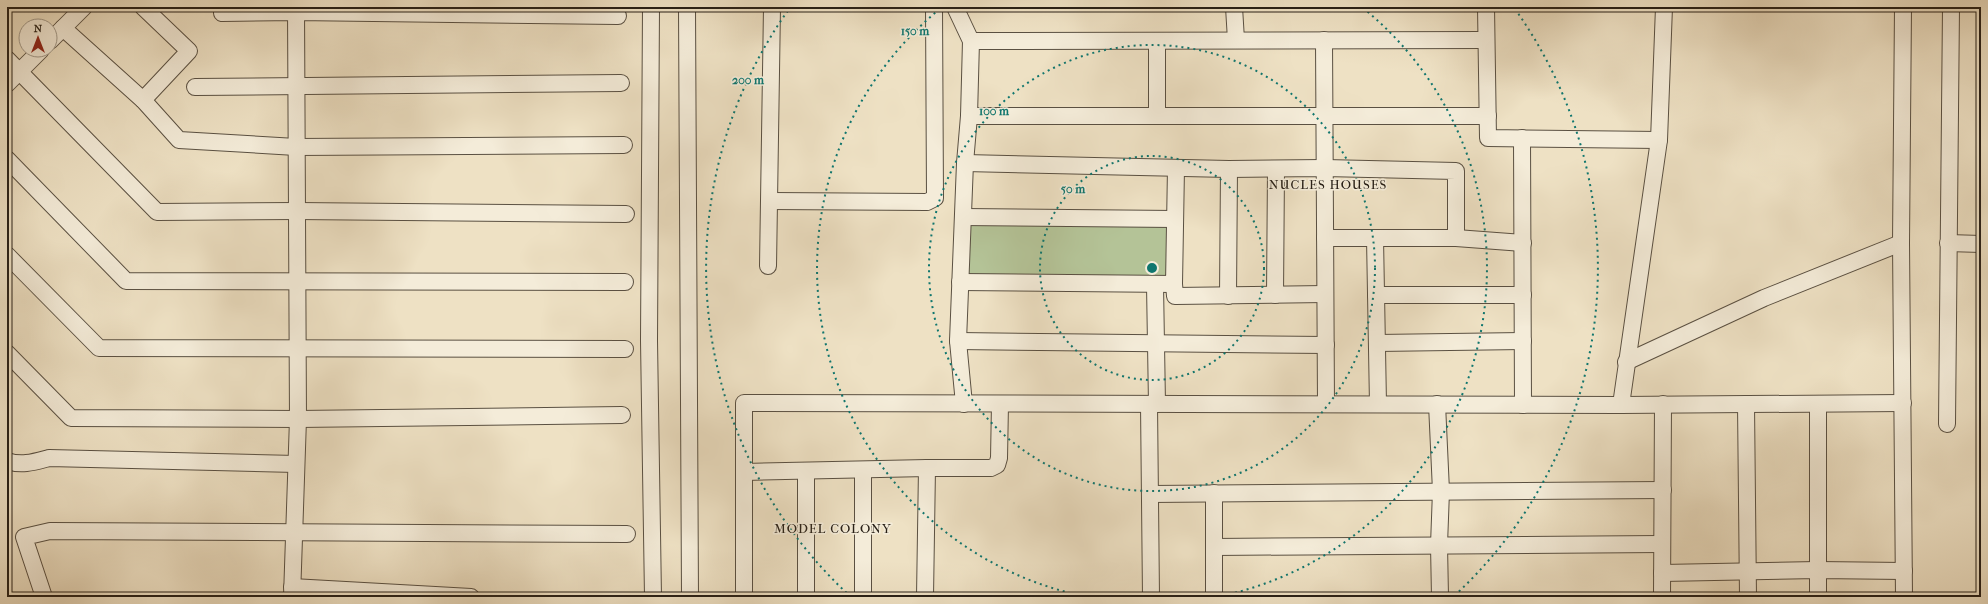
<svg xmlns="http://www.w3.org/2000/svg" width="1988" height="604" font-family="'IM FELL French Canon',serif">
<rect width="100%" height="100%" fill="#eee1c4"/>
<filter id="stains"><feTurbulence type="fractalNoise" baseFrequency=".005" numOctaves="4"/><feColorMatrix values="0 0 0 0 .2 0 0 0 0 .09 0 0 0 0 .02 0 0 0 .5 -.17"/></filter>
<radialGradient id="worn" r=".72"><stop offset=".6" stop-color="#630" stop-opacity="0"/><stop offset="1" stop-color="#630" stop-opacity=".3"/></radialGradient>
<!-- green -->
<polygon fill="#b4c397" stroke="#6e7257" points="1170,223 1171,282 965,277 967,225"/>
<g fill="none" stroke-linecap="round" stroke-linejoin="round">
<defs>
<g id="minor">
<polyline points="223,7 222,13 296,12 618,16"/>
<polyline points="651,7 649,341 653,597"/>
<polyline points="687,7 690,597"/>
<polyline points="955,7 971,41 969,116 965,163 958,341 964,404"/>
<polyline points="1234,7 1236,40"/>
<polyline points="1486,7 1488,138 1659,140"/>
<polyline points="1903,7 1901,243 1904,597"/>
<polyline points="63,28 143,100 179,140 296,147 624,145"/>
<polyline points="1324,40 1326,404"/>
<polyline points="50,41 84,7"/>
<polyline points="971,41 1486,40"/>
<polyline points="1157,41 1157,116"/>
<polyline points="7,59 157,212 297,211 626,214"/>
<polyline points="7,84 41,50"/>
<polyline points="195,87 621,83"/>
<polyline points="143,100 189,51 143,7"/>
<polyline points="969,116 1488,116"/>
<polyline points="1522,138 1523,405"/>
<polyline points="7,159 126,281 625,282"/>
<polyline points="965,163 1229,169 1325,168 1456,171 1456,238 1325,238"/>
<polyline points="770,201 927,202 935,198 934,7"/>
<polyline points="963,217 1175,219"/>
<polyline points="1375,238 1378,404"/>
<polyline points="1456,238 1523,243"/>
<polyline points="1948,243 1981,244"/>
<polyline points="7,255 99,348 625,349"/>
<polyline points="768,266 772,7"/>
<polyline points="960,282 1174,284 1176,168"/>
<polyline points="1174,284 1175,296 1325,294"/>
<polyline points="1155,285 1157,404"/>
<polyline points="1275,295 1276,169"/>
<polyline points="1376,295 1523,295"/>
<polyline points="1228,296 1229,169"/>
<polyline points="958,341 1326,345"/>
<polyline points="1377,343 1523,341"/>
<polyline points="7,353 71,418 298,419 622,415"/>
<polyline points="1626,362 1764,298 1901,243"/>
<polyline points="1149,404 1151,597"/>
<polyline points="1437,404 1441,491 1439,545 1440,597"/>
<polyline points="1746,404 1748,597"/>
<polyline points="1621,405 1659,140 1664,7"/>
<polyline points="1947,424 1951,7"/>
<path d="M7 461C22 466 34 462 49 458L296 464"/>
<polyline points="927,468 991,468 997,465 999,458 1000,404"/>
<polyline points="806,471 806,597"/>
<polyline points="863,471 863,597"/>
<polyline points="744,472 927,468 925,597"/>
<polyline points="1150,494 1663,490"/>
<polyline points="1214,547 1662,544"/>
<polyline points="1662,573 1817,570 1904,571"/>
<polyline points="292,587 471,597"/>
<polyline points="44,597 24,537 50,531 627,534"/>
<polyline points="292,597 298,419 296,7"/>
<polyline points="744,597 744,403 1621,405 1903,403"/>
<polyline points="1214,597 1214,493"/>
<polyline points="1662,597 1663,404"/>
<polyline points="1818,597 1818,404"/>
</g>
</defs>
<!-- minor casing -->
<use href="#minor" stroke="#5a5042" stroke-width="18"/>
<!-- minor -->
<use href="#minor" stroke="#f4ecd9" stroke-width="16"/>
</g>
<!-- distance rings -->
<g fill="none" stroke="#0f766e" stroke-width="2" stroke-dasharray="2 4">
<circle cx="1152" cy="268" r="112"/>
<circle cx="1152" cy="268" r="223"/>
<path d="M1088 597A335 335 0 0 1 941 8M1363 8A335 335 0 0 1 1216 597"/>
<path d="M851 597A446 446 0 0 1 789 9M1515 9A446 446 0 0 1 1453 597"/>
</g>
<g text-anchor="middle" stroke-width="3" stroke-linejoin="round" paint-order="stroke">
<!-- neighbourhood labels -->
<g font-size="13" letter-spacing="1" fill="#282017" stroke="#f4ecd9">
<text x="1328" y="189">NUCLES HOUSES</text>
<text x="833" y="533">MODEL COLONY</text>
</g>
</g>
<circle cx="1152" cy="268" r="6" fill="#0f766e" stroke="#f4ecd9" stroke-width="2"/>
<g font-size="12" text-anchor="middle" font-weight="bold" fill="#0f766e" stroke="#f4ecd9" stroke-width="3" stroke-linejoin="round" paint-order="stroke">
<text x="915" y="35">150 m</text>
<text x="748" y="84">200 m</text>
<text x="994" y="115">100 m</text>
<text x="1073" y="193">50 m</text>
</g>
<!-- margin -->
<rect width="1988" height="604" fill="none" stroke="#eee1c4" stroke-width="24"/>
<rect x="8" y="8" width="1972" height="588" fill="none" stroke="#282017" stroke-width="2"/>
<rect x="12" y="12" width="1964" height="580" fill="none" stroke="#282017"/>
<!-- north arrow -->
<g transform="translate(38 38)"><circle r="19" fill="#f4ecd9" stroke="#a29a8b"/>
<path d="M0-3L7 15L0 10L-7 15Z" fill="#8f2418"/>
<text y="-6" font-size="11" font-weight="bold" text-anchor="middle" fill="#282017">N</text>
</g>
<rect width="100%" height="100%" filter="url(#stains)"/>
<rect width="100%" height="100%" fill="url(#worn)"/>
</svg>
